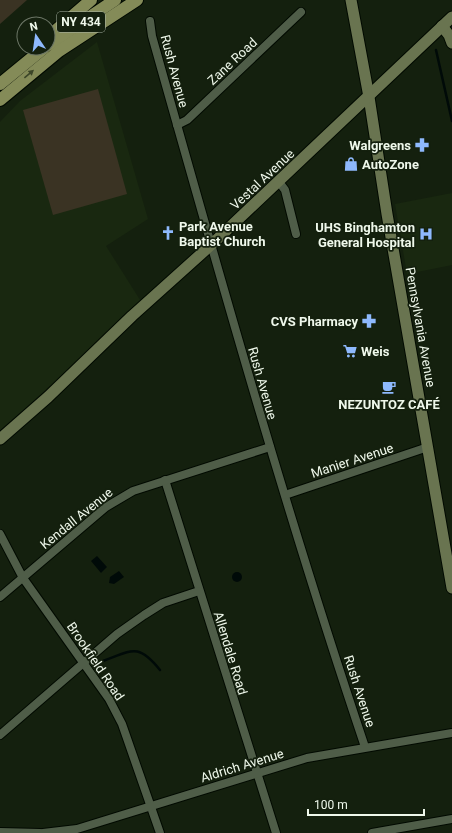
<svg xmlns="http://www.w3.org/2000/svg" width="452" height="833" font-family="Roboto,sans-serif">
<rect width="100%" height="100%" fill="#14200e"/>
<!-- built -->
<g fill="#192810">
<polygon points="97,42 148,219 106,246 142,303 0,431 0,122 20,101"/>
<polygon points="452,193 452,265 407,274 395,204"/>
</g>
<!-- green -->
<g fill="#3a3323">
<polygon points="0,0 27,0 0,24"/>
<polygon points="98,89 127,194 53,215 23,110"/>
</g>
<!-- water -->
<g fill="#000a08">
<polygon points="97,556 107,567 101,573 91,561"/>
<polygon points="119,571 124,577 114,584 109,583 110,577"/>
<circle cx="237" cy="577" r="5"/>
</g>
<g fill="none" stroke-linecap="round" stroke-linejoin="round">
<!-- stream -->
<g stroke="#000a08" stroke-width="2.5">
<polyline points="436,50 452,121"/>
<path d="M103 661C133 650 138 643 160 670"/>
</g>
<defs>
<g id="street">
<path d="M150 21 152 36C219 274 286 512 365 747"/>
<polyline points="177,125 187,120 301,12"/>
<polyline points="279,182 285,190 296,234"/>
<polyline points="165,480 276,833"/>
<polyline points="285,495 428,447"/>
<polyline points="0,534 23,578 109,699 122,724 160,833"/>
<polyline points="0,597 106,507 133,491 270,447"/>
<polyline points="0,735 117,634 144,615 163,603 199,591"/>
<polyline points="0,832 40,833"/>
<polyline points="43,833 77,829 307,758 452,733"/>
<polyline points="372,833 452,819"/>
</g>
<g id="secondary">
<polyline points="351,0 369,97 387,214 452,588"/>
<polyline points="442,26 449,35 452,43"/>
<polyline points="0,439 48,397 132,316 211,245 452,17"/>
</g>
<g id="primary">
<polyline points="55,31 91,0"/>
<polyline points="48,45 115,0"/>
<polyline points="0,84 44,48"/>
<polyline points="0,100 59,51 137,0"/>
</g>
</defs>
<!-- street casing -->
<use href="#street" stroke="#020a00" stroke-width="10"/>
<!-- secondary casing -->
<use href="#secondary" stroke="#020a00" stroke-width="13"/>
<!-- primary casing -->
<use href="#primary" stroke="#020a00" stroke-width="14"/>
<!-- street -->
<use href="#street" stroke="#4f5d48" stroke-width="8"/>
<!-- secondary -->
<use href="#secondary" stroke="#697450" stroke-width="11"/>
<!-- primary -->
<use href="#primary" stroke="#848b58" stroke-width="12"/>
</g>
<!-- one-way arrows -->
<defs><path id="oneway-solid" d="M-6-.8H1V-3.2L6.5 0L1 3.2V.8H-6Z"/></defs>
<use fill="#3b4528" href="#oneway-solid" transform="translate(29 74) rotate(-40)"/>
<!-- icons -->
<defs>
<symbol id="pharmacy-bare" viewBox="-9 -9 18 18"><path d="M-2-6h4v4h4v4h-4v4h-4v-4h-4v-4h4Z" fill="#8eb9fd" stroke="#14200e" stroke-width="2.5" paint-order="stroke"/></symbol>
<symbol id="shop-bare" viewBox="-9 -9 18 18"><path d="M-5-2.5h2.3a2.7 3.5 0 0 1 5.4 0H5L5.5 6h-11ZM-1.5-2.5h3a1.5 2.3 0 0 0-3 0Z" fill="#8eb9fd" stroke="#14200e" stroke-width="2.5" paint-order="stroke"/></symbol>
<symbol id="church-bare" viewBox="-9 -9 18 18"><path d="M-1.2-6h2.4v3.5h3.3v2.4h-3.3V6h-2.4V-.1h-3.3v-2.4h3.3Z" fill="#8eb9fd" stroke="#14200e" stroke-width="2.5" paint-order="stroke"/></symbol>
<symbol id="hospital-bare" viewBox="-9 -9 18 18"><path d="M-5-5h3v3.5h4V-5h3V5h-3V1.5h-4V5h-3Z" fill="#8eb9fd" stroke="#14200e" stroke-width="2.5" paint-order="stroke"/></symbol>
<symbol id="supermarket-bare" viewBox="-9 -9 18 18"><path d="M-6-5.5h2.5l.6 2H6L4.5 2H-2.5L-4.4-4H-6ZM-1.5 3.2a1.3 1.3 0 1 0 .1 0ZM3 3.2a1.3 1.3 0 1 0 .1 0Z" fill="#8eb9fd" stroke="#14200e" stroke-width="2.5" paint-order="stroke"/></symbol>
<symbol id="cafe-bare" viewBox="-9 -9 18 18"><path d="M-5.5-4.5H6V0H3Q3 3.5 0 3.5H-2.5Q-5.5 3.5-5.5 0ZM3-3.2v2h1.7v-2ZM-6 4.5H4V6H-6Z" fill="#8eb9fd" stroke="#14200e" stroke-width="2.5" paint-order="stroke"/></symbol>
</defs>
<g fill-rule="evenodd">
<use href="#pharmacy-bare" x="412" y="135" width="20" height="20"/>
<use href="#shop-bare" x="341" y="154" width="20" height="20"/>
<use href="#church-bare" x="158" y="223" width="20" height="20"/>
<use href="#hospital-bare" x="416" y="224" width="20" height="20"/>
<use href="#pharmacy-bare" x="359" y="311" width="20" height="20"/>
<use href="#supermarket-bare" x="340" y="341" width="20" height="20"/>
<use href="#cafe-bare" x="379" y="377" width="20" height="20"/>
</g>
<g text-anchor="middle" stroke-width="3.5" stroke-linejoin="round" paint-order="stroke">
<!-- shield labels -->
<rect fill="#14200e" stroke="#adb7a9" stroke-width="1" x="57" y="12" width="48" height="20" rx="3"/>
<g font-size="12" font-weight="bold" fill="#eff8eb">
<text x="81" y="26">NY 434</text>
</g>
<!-- street labels -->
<g font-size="13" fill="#eff8eb" stroke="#14200e">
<text transform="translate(232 61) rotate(-43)" y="5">Zane Road</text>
<text transform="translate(175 71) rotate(75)" y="5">Rush Avenue</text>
<text transform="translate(262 179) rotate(-43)" y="5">Vestal Avenue</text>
<text transform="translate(421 327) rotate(80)" y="5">Pennsylvania Avenue</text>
<text transform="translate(263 383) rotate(74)" y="5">Rush Avenue</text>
<text transform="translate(352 460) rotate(-18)" y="5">Manier Avenue</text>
<text transform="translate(76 518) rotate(-39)" y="5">Kendall Avenue</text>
<text transform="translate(231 653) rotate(73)" y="5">Allendale Road</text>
<text transform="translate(96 661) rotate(56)" y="5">Brookfield Road</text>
<text transform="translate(360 691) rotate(72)" y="5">Rush Avenue</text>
<text transform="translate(242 765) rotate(-17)" y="5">Aldrich Avenue</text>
</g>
<!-- poi labels -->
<g font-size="13" font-weight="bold" fill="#eff8eb" stroke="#14200e" text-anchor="end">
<text x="411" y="150">Walgreens</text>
<text x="362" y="169" text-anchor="start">AutoZone</text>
<text x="179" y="231" text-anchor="start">Park Avenue<tspan x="179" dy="15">Baptist Church</tspan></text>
<text x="415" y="232">UHS Binghamton<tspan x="415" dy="15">General Hospital</tspan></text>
<text x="358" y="326">CVS Pharmacy</text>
<text x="361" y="356" text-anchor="start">Weis</text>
<text x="389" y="409" text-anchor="middle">NEZUNTOZ CAFÉ</text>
</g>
</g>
<!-- north arrow -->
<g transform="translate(36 36) rotate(347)"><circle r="19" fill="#14200e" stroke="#6c7666"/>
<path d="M0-3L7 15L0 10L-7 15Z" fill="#8eb9fd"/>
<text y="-6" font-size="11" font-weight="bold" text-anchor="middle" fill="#eff8eb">N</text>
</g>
<!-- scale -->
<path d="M308 809v6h116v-6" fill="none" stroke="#eff8eb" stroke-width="2"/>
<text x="314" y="809" font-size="12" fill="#eff8eb" stroke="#14200e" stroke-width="3" paint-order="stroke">100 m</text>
</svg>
